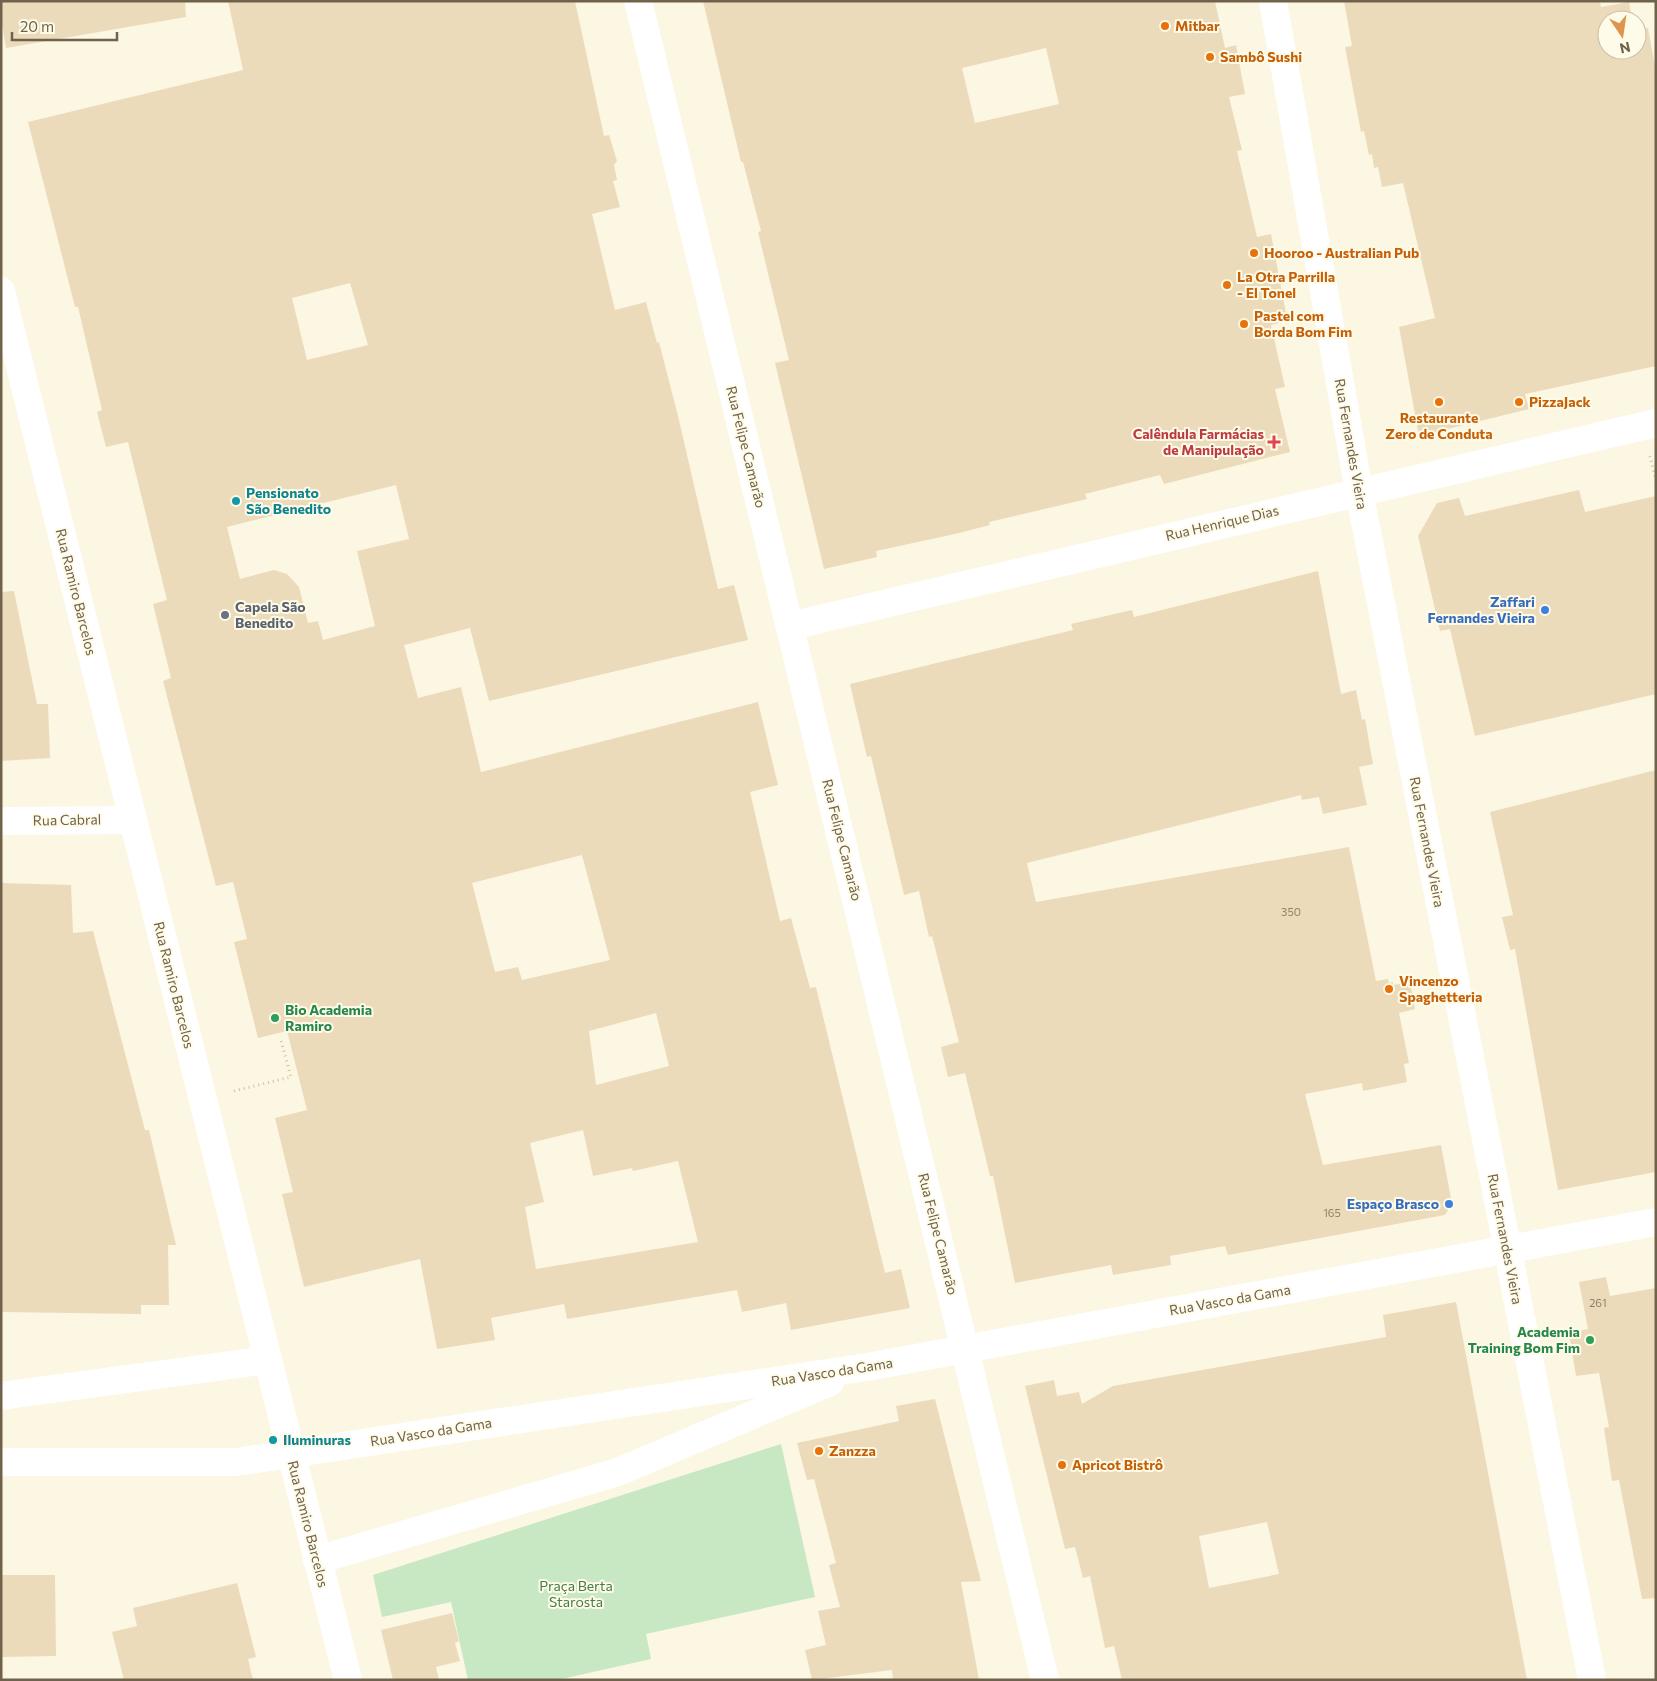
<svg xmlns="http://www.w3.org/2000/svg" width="1657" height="1681" font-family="Commissioner,sans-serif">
<rect width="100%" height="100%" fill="#fbf7e3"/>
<!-- green -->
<polygon fill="#c8e7c3" points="781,1444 815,1597 646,1634 651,1659 557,1680 468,1680 451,1602 382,1617 373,1575"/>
<!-- building -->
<g fill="#ecdbbb" fill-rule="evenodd">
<polygon points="1,1 185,1 186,17 6,48 1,17"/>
<path d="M228 1H575L604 136 609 135 617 161 614 165 617 180 613 181 620 207 592 214 615 310 646 302 657 343 659 342 678 416 718 589 734 585 748 640 489 701 470 628 404 645 418 698 461 687 481 772 758 702 778 785 750 792 780 921 791 918 810 988 816 987 885 1273 901 1269 910 1308 791 1330 786 1303 742 1312 737 1290 567 1319 564 1304 491 1318 495 1340 437 1349 420 1259 304 1287 282 1194 293 1192 275 1118 307 1110 287 1031 258 1038 234 942 247 939 233 882 216 886 163 681 171 678 153 604 167 600 128 442 106 447 97 412 102 410 78 307H75L28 122 243 70ZM350 283 368 345 307 360 292 298ZM396 485 409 539 357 551 375 626 323 640 318 621 308 623 299 587 287 574 274 570 240 579 227 527ZM582 855 610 960 522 980 518 967 495 972 472 883ZM656 1013 669 1066 596 1085 589 1031ZM583 1130 593 1176 632 1168 633 1171 678 1161 698 1242 536 1269 525 1207 544 1202 530 1143Z"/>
<path d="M703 1H1215L1225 48 1236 45 1245 94 1229 97 1242 150 1237 151 1257 237 1271 234 1285 308 1287 321 1271 325 1285 387 1275 389 1290 452 1164 484 1160 475 1089 493 1085 494 1087 499 989 522 990 525 955 534 876 551 877 557 824 569 775 363 789 360 758 232 761 231 743 162H741ZM1046 48 1059 104 975 123 962 68Z"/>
<polygon points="1344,1 1600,1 1601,7 1629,2 1632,20 1607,20 1607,50 1637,50 1637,30 1648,28 1656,72 1656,366 1525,394 1529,409 1419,436 1399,327 1435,318 1403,183 1382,187 1378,167 1374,168 1372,154 1369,155 1364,131 1361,132 1345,47 1352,46"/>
<polygon points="1579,490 1585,512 1656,496 1656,694 1475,736 1450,629 1440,631 1418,536 1437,503 1459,498 1465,516"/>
<polygon points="1318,571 1341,694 1356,690 1362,720 1365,719 1373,764 1359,767 1367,805 1323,814 1319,797 1302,800 1301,795 1027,863 1036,902 1349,847 1376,981 1388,979 1389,983 1393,982 1393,985 1410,982 1415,1009 1399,1013 1409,1063 1404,1064 1407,1082 1363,1091 1362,1083 1305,1094 1323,1165 1441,1145 1452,1204 1445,1215 1228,1255 1225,1246 1170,1256 1171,1265 1113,1275 1111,1265 1015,1283 993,1176 990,1176 965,1073 948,1077 941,1047 959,1042 932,936 929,937 919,891 904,895 871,756 867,757 850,684 1073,630 1071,624 1132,610 1134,617"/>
<polygon points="14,591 37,704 48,704 50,758 1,761 1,592"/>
<polygon points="1656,770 1656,1172 1558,1190 1515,949 1510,950 1502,917 1513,915 1490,812"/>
<polygon points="1,883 71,885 73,933 93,931 145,1130 149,1130 176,1245 168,1245 169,1305 141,1305 141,1314 1,1312"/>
<polygon points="1606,1277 1610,1296 1656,1288 1656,1598 1642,1599 1619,1480 1612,1481 1604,1428 1609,1427 1599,1373 1576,1376 1569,1333 1588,1329 1579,1282"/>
<path d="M1456 1302 1527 1680H1122L1114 1646 1105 1648 1090 1576 1083 1578 1075 1547 1065 1549 1025 1386 1054 1380 1057 1396 1079 1392 1082 1404 1113 1386 1386 1337 1383 1315ZM1267 1522 1279 1574 1209 1588 1199 1536Z"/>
<polygon points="935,1399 981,1581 961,1582 979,1680 893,1680 892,1670 812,1680 805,1650 826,1645 818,1611 840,1607 829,1565 836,1563 814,1479 807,1480 797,1443 899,1421 896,1406"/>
<polygon points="1,1575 55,1575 56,1656 1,1657"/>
<polygon points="237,1583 256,1657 248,1659 253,1680 124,1680 112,1632 137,1626 133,1608"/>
<polygon points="452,1613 459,1641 455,1643 460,1661 436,1667 439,1680 393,1680 381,1630"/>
</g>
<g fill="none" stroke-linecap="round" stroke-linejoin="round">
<!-- path -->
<g stroke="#d3c1a0" stroke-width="3" stroke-dasharray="1 4" stroke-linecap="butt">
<polyline points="1650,456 1656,481"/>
<polyline points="234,1091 291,1077 280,1037"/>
</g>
<!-- street -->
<polyline stroke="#fff" stroke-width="28" points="1,821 133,820"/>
<!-- secondary -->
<g stroke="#fff" stroke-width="28">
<polyline points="638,1 1045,1680"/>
<polyline points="1273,1 1359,491 1592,1680"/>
<polyline points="1,291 348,1680"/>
<polyline points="790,626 1656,423"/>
<polyline points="1,1396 268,1360"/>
<polyline points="1,1462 236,1462 867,1367 1656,1222"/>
<polyline points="317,1560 618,1472 830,1382"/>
</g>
</g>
<!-- markers -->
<g fill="#e8710a" stroke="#fefbe9" stroke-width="2">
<circle cx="1165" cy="26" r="5"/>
<circle cx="1210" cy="57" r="5"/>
<circle cx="1254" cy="253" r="5"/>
<circle cx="1227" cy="285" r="5"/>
<circle cx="1244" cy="324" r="5"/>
<circle cx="1439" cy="402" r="5"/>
<circle cx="1519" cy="402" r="5"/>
<circle cx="1389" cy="989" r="5"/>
<circle cx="819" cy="1451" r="5"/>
<circle cx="1062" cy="1465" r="5"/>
</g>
<path fill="#e0444e" stroke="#fefbe9" stroke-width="2" d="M1271.5 434.5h5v5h5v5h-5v5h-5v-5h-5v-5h5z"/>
<g fill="#0f9aa8" stroke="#fefbe9" stroke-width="2">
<circle cx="236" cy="501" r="5"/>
<circle cx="273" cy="1440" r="5"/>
</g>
<g fill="#3f7fe0" stroke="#fefbe9" stroke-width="2">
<circle cx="1545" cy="610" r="5"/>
<circle cx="1449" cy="1204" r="5"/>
</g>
<circle fill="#6b7280" stroke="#fefbe9" stroke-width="2" cx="225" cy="615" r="5"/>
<g fill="#2e9e5b" stroke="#fefbe9" stroke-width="2">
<circle cx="275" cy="1018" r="5"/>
<circle cx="1590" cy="1340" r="5"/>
</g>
<g text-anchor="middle" stroke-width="4" stroke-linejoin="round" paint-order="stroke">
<!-- number labels -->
<g font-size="11" fill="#908067">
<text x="1291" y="916">350</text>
<text x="1332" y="1217">165</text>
<text x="1598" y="1307">261</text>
</g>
<!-- food labels -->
<g font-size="14" font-weight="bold" fill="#c56008" stroke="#fefbe9" text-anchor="start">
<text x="1175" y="31">Mitbar</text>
<text x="1220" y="62">Sambô Sushi</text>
<text x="1264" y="258">Hooroo - Australian Pub</text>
<text x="1237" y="282">La Otra Parrilla<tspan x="1237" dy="16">- El Tonel</tspan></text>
<text x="1254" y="321">Pastel com<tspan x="1254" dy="16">Borda Bom Fim</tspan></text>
<text x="1529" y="407">PizzaJack</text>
<text x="1439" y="423" text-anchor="middle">Restaurante<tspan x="1439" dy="16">Zero de Conduta</tspan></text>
<text x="1399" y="986">Vincenzo<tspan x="1399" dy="16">Spaghetteria</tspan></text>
<text x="829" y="1456">Zanzza</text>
<text x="1072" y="1470">Apricot Bistrô</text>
</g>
<!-- health labels -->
<g font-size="14" font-weight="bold" fill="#be3a42" stroke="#fefbe9" text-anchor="end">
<text x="1264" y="439">Calêndula Farmácias<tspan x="1264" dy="16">de Manipulação</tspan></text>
</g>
<!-- street labels -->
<g font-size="14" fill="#71624b" stroke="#fefbe9">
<text transform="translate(1351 444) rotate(80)" y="5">Rua Fernandes Vieira</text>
<text transform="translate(746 447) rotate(76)" y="5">Rua Felipe Camarão</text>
<text transform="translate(1222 523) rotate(-13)" y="5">Rua Henrique Dias</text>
<text transform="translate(76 592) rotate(76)" y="5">Rua Ramiro Barcelos</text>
<text transform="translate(67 820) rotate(-1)" y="5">Rua Cabral</text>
<text transform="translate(842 840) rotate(76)" y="5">Rua Felipe Camarão</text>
<text transform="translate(1427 842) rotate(79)" y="5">Rua Fernandes Vieira</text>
<text transform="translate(174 985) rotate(76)" y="5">Rua Ramiro Barcelos</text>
<text transform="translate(938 1234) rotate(76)" y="5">Rua Felipe Camarão</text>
<text transform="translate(1505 1239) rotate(79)" y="5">Rua Fernandes Vieira</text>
<text transform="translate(1230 1300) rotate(-10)" y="5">Rua Vasco da Gama</text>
<text transform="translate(832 1372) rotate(-9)" y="5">Rua Vasco da Gama</text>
<text transform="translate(431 1432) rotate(-9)" y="5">Rua Vasco da Gama</text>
<text transform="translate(308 1524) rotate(76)" y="5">Rua Ramiro Barcelos</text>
</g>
<!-- culture labels -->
<g font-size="14" font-weight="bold" fill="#0d838f" stroke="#fefbe9" text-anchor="start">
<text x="246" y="498">Pensionato<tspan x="246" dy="16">São Benedito</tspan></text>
<text x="283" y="1445">Iluminuras</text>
</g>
<!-- shop labels -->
<g font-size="14" font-weight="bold" fill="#366cbe" stroke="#fefbe9" text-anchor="end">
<text x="1535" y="607">Zaffari<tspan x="1535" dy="16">Fernandes Vieira</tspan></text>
<text x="1439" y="1209">Espaço Brasco</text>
</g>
<!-- worship labels -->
<g font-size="14" font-weight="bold" fill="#5b616d" stroke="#fefbe9" text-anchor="start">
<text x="235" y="612">Capela São<tspan x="235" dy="16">Benedito</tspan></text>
</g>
<!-- leisure labels -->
<g font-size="14" font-weight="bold" fill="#27864d" stroke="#fefbe9" text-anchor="start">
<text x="285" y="1015">Bio Academia<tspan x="285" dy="16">Ramiro</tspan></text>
<text x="1580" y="1337" text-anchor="end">Academia<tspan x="1580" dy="16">Training Bom Fim</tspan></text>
</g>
<!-- park labels -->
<g font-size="14" fill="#497c46" stroke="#fefbe9">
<text x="576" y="1591">Praça Berta<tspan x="576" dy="16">Starosta</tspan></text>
</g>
</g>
<!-- border -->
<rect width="1657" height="1681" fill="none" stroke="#71624b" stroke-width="5"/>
<!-- north arrow -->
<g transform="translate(1622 35) rotate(167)"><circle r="24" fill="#fefbe9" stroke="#c6beaa"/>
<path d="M0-4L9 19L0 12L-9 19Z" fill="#de934f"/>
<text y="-8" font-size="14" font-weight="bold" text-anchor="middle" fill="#71624b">N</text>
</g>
<!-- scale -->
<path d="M12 32v8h105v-8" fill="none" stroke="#71624b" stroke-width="2.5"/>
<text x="20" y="32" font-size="15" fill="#71624b" stroke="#fefbe9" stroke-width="4" paint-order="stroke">20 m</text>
</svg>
